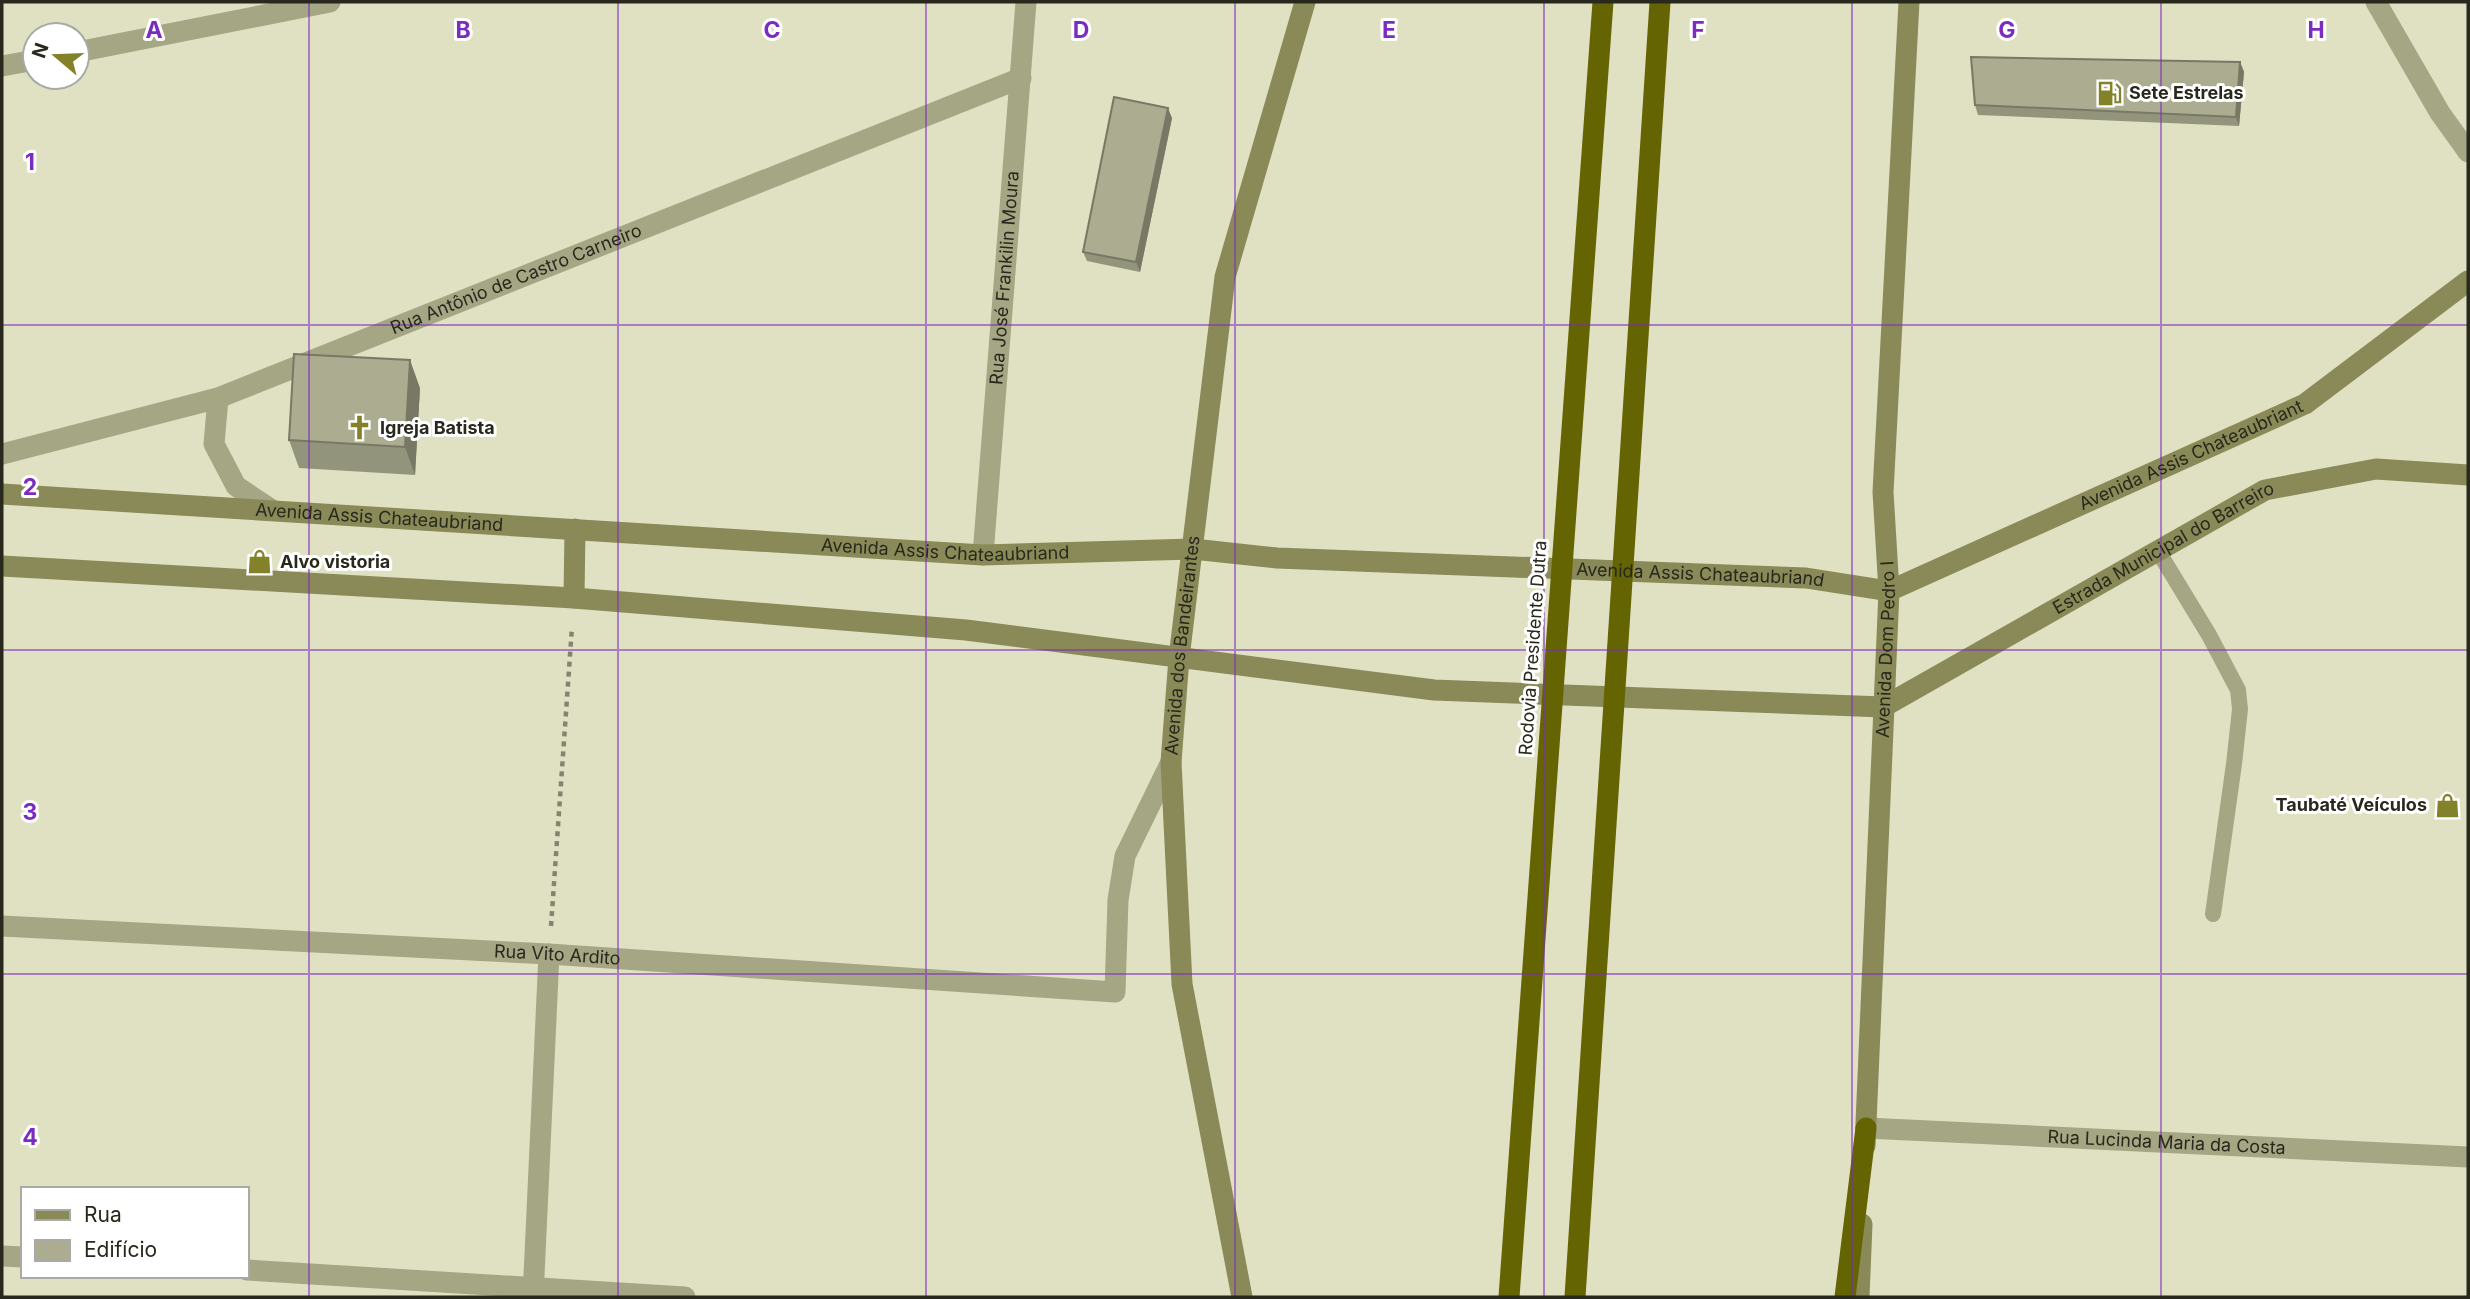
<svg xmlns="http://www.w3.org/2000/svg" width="2470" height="1299" font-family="Inter,sans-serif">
<rect width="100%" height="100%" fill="#e0e1c3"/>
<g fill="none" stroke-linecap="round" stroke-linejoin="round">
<!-- path -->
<polyline stroke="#83846f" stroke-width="4.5" stroke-dasharray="5 5" stroke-linecap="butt" points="551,926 572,627"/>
<!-- service -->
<polyline stroke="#a5a684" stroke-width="16" points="2158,551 2209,635 2238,690 2240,709 2234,764 2213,914"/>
<!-- minor -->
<g stroke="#a5a684" stroke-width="21">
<polyline points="2376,2 2440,113 2468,152"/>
<polyline points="77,52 330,2"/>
<polyline points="2,66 35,60"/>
<polyline points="218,398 214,444 236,486 272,510"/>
<path id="s1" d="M2 454 218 398 1021 78"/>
<path id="s2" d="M983 555 1026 2"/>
<path id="s3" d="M2 926 549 954 1115 992 1118 900 1125 856 1171 762"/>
<path id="s4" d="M1866 1128 2468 1157"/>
<polyline points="2,1256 23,1257"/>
<polyline points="247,1270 685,1297"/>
<polyline points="533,1297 549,954"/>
</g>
<!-- secondary -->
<g stroke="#898a57" stroke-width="21">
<path id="s5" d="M2 494 983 555 1193 549 1277 558 1806 578 1889 591"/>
<path id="s6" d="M2 566 574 598 966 630 1434 690 1883 707 2265 490 2376 469 2468 475"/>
<path id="s7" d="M1889 591 2305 404 2468 281"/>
<polyline points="574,598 575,529"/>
<path id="s8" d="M1865 1146 1889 591 1883 492 1909 2"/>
<path id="s9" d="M1242 1297 1182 984 1171 762 1179 658 1225 277 1305 2"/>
<polyline points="1859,1297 1862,1224"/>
</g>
<!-- motorway -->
<g stroke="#656403" stroke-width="21">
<polyline points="1509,1297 1603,2"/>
<polyline points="1575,1297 1660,2"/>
<polyline points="1845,1297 1866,1128"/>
</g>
</g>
<!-- wall -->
<g fill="#93947c">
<polygon points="2240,62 2244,72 2239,126 1978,115 1975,105"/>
<polygon points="1172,118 1140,272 1087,261 1083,252"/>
<polygon points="420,388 415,475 299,468 289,440"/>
</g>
<!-- shaded-wall -->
<g fill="#787865">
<polygon points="2240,62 2244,72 2239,126 2236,117"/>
<polygon points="1168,108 1172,118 1140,272 1136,262"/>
<polygon points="410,360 420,388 415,475 405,447"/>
</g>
<!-- building -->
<g fill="#abac90" stroke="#787865" stroke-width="2">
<polygon points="1971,57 2240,62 2236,117 1975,105"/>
<polygon points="1114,97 1168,108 1136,262 1083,252"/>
<polygon points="294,354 410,360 405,447 289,440"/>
</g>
<!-- grid -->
<path fill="none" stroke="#7b2cbf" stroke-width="2" stroke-opacity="0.55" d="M309 2V1297M618 2V1297M926 2V1297M1235 2V1297M1544 2V1297M1852 2V1297M2161 2V1297M2 325H2468M2 650H2468M2 974H2468"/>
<!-- icons -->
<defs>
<symbol id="fuel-bare" viewBox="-9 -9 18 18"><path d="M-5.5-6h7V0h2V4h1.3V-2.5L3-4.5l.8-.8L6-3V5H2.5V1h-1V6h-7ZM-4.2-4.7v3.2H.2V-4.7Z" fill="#83822b" stroke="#fff" stroke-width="2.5" paint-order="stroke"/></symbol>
<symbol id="church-bare" viewBox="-9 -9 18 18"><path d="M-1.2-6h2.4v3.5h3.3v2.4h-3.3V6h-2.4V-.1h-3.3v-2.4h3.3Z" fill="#83822b" stroke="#fff" stroke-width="2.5" paint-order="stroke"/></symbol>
<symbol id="shop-bare" viewBox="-9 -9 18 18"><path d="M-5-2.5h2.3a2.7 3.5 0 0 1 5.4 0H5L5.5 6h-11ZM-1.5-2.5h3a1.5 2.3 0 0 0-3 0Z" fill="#83822b" stroke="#fff" stroke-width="2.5" paint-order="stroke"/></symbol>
</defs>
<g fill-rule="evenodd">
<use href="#fuel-bare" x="2092" y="76" width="35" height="35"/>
<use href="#church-bare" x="342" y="410" width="35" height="35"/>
<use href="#shop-bare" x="242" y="544" width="35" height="35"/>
<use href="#shop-bare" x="2430" y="788" width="35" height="35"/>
</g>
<g text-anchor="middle" stroke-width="6" stroke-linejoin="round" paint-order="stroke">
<!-- poi labels -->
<g font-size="18" font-weight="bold" fill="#28281d" stroke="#fff" text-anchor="start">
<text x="2129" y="99">Sete Estrelas</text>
<text x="380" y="434">Igreja Batista</text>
<text x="280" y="568">Alvo vistoria</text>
<text x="2427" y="811" text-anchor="end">Taubaté Veículos</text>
</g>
<!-- street labels -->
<g font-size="18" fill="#28281d" stroke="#fff">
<text dy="6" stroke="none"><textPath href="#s2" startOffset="278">Rua José Frankilin Moura</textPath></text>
<text dy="6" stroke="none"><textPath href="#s1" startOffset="544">Rua Antônio de Castro Carneiro</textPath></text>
<text dy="6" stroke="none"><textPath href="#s7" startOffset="331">Avenida Assis Chateaubriant</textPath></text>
<text dy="6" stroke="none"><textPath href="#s5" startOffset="378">Avenida Assis Chateaubriand</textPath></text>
<text dy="6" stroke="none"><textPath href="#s5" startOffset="945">Avenida Assis Chateaubriand</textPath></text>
<text dy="6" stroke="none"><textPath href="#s6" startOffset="2210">Estrada Municipal do Barreiro</textPath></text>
<text dy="6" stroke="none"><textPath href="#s5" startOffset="1701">Avenida Assis Chateaubriand</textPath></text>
<text dy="6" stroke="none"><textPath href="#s9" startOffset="658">Avenida dos Bandeirantes</textPath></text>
<text transform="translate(1533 648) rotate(-86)" y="6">Rodovia Presidente Dutra</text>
<text dy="6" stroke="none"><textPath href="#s8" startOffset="497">Avenida Dom Pedro I</textPath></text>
<text dy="6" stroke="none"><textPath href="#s3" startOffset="556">Rua Vito Ardito</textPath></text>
<text dy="6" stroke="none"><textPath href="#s4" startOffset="301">Rua Lucinda Maria da Costa</textPath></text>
</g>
</g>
<g font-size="23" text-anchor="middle" font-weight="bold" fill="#7b2cbf" stroke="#fff" stroke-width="6" stroke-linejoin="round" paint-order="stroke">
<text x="154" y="38">A</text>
<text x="463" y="38">B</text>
<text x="772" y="38">C</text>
<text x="1081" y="38">D</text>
<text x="1389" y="38">E</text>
<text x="1698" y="38">F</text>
<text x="2007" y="38">G</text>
<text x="2316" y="38">H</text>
<text x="30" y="170">1</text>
<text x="30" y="495">2</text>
<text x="30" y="820">3</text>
<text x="30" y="1145">4</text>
</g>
<!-- border -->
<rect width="2470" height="1299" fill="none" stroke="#28281d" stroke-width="7"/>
<!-- legend -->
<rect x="21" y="1187" width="228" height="91" fill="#ffffff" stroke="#a9a9a5" stroke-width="2"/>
<rect x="35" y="1210" width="35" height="10" fill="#898a57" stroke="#a9a9a5" stroke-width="2"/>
<text x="84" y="1222" font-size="21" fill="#28281d">Rua</text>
<rect x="35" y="1240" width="35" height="21" fill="#abac90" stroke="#a9a9a5" stroke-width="2"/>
<text x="84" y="1257" font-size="21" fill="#28281d">Edifício</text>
<!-- north arrow -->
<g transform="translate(56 56) rotate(289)"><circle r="33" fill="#ffffff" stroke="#a9a9a5" stroke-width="2"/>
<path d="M0-5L12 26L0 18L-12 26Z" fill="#83822b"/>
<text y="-10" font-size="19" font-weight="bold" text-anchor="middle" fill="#28281d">N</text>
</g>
</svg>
